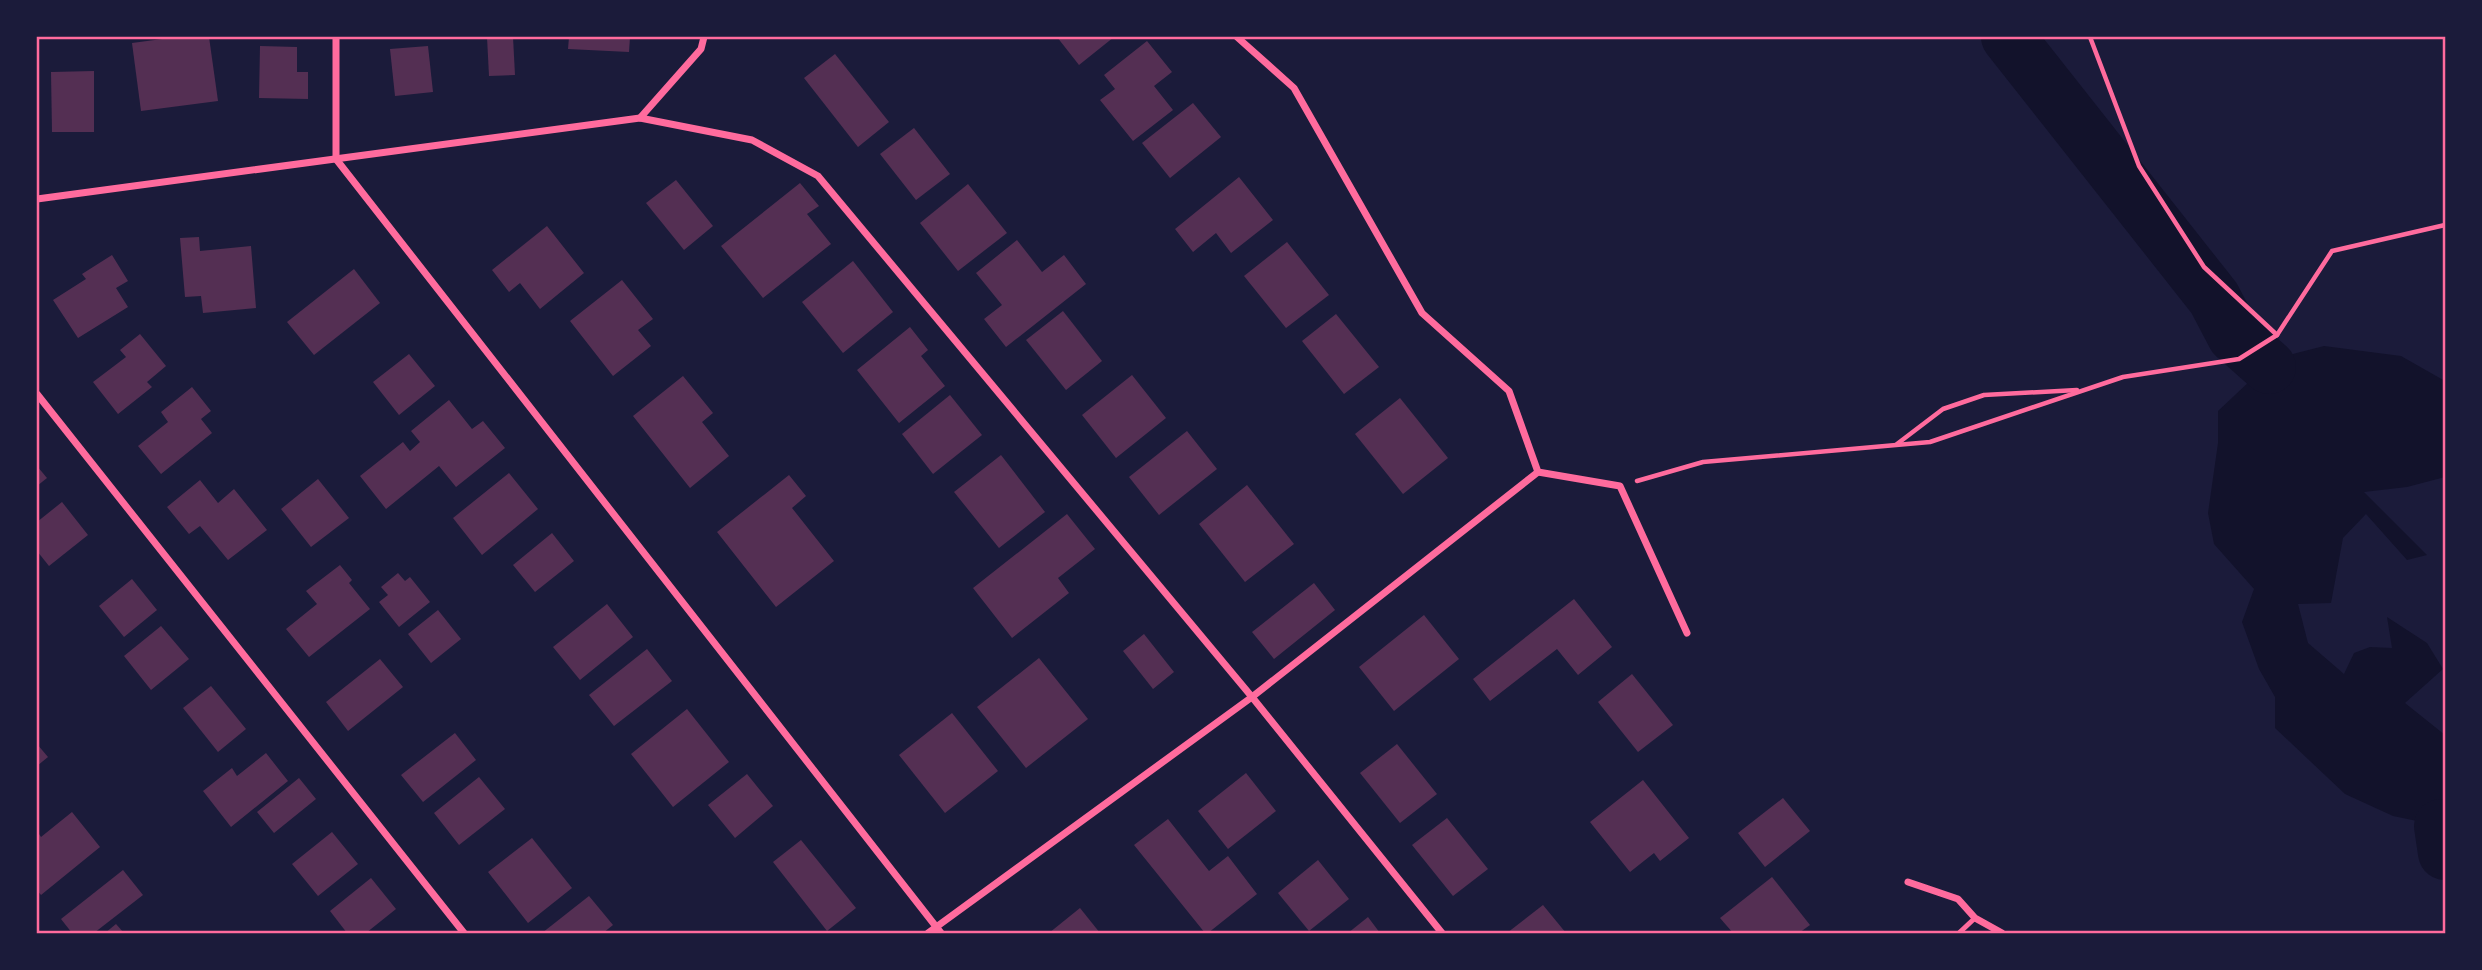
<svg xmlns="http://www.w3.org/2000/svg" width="2482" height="970" font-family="'Fira Sans',sans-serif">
<rect width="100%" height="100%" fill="#1b1b3a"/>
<!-- water -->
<polygon fill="#12122b" points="2324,346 2401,356 2445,381 2445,477 2407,487 2364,492 2427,555 2407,560 2366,514 2343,538 2331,603 2298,604 2308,643 2344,674 2354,653 2370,647 2392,648 2387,617 2427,643 2443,669 2405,703 2445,735 2445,821 2441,826 2393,816 2345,794 2275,728 2275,697 2259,669 2242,622 2254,589 2214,544 2208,513 2218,443 2218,411 2252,379 2285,356"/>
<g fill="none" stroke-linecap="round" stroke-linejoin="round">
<!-- river -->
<g stroke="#12122b" stroke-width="54">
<polyline points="2008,37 2214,298 2234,336 2269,367"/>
<polyline points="2441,826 2445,853"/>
</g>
</g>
<!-- building -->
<g fill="#542f53">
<polygon points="177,37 209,37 218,101 141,111 132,43"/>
<polygon points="487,37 513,37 515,75 489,76"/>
<polygon points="569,37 630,37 629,52 568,49"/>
<polygon points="1057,37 1114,37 1079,65"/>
<polygon points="1147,41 1172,72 1154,86 1173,110 1133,141 1100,100 1115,89 1104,75"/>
<polygon points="260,46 297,47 297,72 308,72 308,99 259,98"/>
<polygon points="428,46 433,92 395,96 390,49"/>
<polygon points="835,54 889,122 858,147 804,78"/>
<polygon points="94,71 94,132 52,132 51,72"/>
<polygon points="1193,103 1221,137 1170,178 1142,143"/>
<polygon points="914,128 950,174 916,200 880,154"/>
<polygon points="1239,177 1273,220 1231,253 1216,233 1193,252 1175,229"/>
<polygon points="676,180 713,226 684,250 646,203"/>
<polygon points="800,183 819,206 807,214 831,244 763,298 721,246"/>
<polygon points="968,184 1007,233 958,271 920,223"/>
<polygon points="547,226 584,273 540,309 520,283 509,292 492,270"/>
<polygon points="199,237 200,251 251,246 256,308 203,313 201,296 185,297 180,238"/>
<polygon points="1017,240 1042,272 1064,255 1086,284 1006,347 984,319 1002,305 976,273"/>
<polygon points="1287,242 1329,295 1286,328 1244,276"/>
<polygon points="112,255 128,281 116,288 128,307 78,338 53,300 86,279 82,274"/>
<polygon points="853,261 893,312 843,353 802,302"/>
<polygon points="354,269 380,303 314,355 287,322"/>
<polygon points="622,280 653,319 638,330 651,346 613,376 570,321"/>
<polygon points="1063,311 1102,361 1066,390 1026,340"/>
<polygon points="1336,314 1379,367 1344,394 1302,341"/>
<polygon points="910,327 928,350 921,356 945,386 899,423 857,370"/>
<polygon points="140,334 166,366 147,382 152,387 118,414 93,382 126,357 120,350"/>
<polygon points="409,354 435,386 399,415 373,382"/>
<polygon points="1132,375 1166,418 1116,458 1082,415"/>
<polygon points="683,376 713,413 702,422 729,456 690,488 633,416"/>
<polygon points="192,387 211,411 201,419 212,433 161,474 138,446 168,422 161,412"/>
<polygon points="950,395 982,435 933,474 902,434"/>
<polygon points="1400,398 1448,458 1403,494 1355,434"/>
<polygon points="449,400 472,429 483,421 505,448 456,487 439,466 386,509 360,476 403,442 410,451 420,442 411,431"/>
<polygon points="1187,431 1217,469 1159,515 1129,477"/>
<polygon points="1001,455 1045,512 999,548 954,492"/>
<polygon points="37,466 47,478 37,486"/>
<polygon points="509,473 538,509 482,555 453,518"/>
<polygon points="789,475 806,496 792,508 834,561 776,607 717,532"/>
<polygon points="318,479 349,518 311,547 281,509"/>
<polygon points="200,480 218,503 234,489 267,530 228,560 200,526 189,534 167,507"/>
<polygon points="1247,485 1294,544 1245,582 1199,524"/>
<polygon points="62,502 88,535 49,566 37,551 37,522"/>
<polygon points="1067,514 1095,549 1058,578 1069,593 1012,638 973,588"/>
<polygon points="552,533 574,561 535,592 513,565"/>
<polygon points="340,565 352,580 349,583 370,609 309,657 286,629 317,604 306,591"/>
<polygon points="398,573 405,581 410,577 430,602 399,627 379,602 388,595 381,587"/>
<polygon points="132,579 157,610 124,637 99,606"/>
<polygon points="1314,583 1335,610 1274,659 1252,632"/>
<polygon points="1574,599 1612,647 1578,675 1557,649 1490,701 1473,679"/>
<polygon points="607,604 633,637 580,680 553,647"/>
<polygon points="438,610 461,639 431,663 408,634"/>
<polygon points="1424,615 1459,659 1394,711 1359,667"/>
<polygon points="161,626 189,659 151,690 124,656"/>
<polygon points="1144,634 1174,672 1153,689 1123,651"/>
<polygon points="647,649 672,681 614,726 589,695"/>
<polygon points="1039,658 1088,719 1026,768 977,707"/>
<polygon points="380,659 403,687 348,731 326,702"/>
<polygon points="1632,674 1673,725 1638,752 1598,702"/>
<polygon points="211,686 246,729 218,752 183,708"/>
<polygon points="687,709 729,762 673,807 631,754"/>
<polygon points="952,713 998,771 945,813 899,755"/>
<polygon points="455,733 476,760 423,802 401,775"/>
<polygon points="37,744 48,757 37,766"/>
<polygon points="1397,744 1437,794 1400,823 1360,773"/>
<polygon points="266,753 288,781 231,827 203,791 232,768 237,776"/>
<polygon points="1246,773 1276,811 1228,849 1198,811"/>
<polygon points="747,774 773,806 735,838 708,805"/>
<polygon points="479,777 505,809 459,845 434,813"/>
<polygon points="299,778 316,799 274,833 257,812"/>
<polygon points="1643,780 1689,838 1660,861 1654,853 1630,872 1590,822"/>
<polygon points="1783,798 1810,831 1765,867 1738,833"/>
<polygon points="72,812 100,847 41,895 37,890 37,831 41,837"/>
<polygon points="1447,818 1488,869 1453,896 1412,845"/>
<polygon points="1168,819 1209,871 1228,856 1257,894 1208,933 1205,933 1134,845"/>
<polygon points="332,832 358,864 318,896 292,864"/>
<polygon points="532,838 572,888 528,923 488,872"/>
<polygon points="801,840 856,908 827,931 773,862"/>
<polygon points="1318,860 1349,899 1309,931 1278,893"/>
<polygon points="123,870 143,895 94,933 72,933 61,919"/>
<polygon points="1772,877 1810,925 1799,933 1733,933 1720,918"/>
<polygon points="371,878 396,909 366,933 347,933 330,911"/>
<polygon points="589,896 613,925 603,933 542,933"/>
<polygon points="1543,905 1566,933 1507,933"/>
<polygon points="1080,908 1100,933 1049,933"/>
<polygon points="1368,917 1380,933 1348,933"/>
<polygon points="116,924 124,933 105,933"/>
</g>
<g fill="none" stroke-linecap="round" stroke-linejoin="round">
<!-- path -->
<g stroke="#ff6b9d" stroke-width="4.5">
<polyline points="2090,37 2139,166 2204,267 2277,335"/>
<polyline points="1897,444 1943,409 1984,395 2077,390"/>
<polyline points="1637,481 1703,462 1930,442 2123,377 2239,359 2277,335 2332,251 2445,225"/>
</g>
<!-- service -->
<polyline stroke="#ff6b9d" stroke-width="5" points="1959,933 1975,918"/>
<!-- minor -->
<g stroke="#ff6b9d" stroke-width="7">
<polyline points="336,37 336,159 941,933"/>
<polyline points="704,37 701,49 640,118 752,140 818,176 1252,697 1442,933"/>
<polyline points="1237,37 1294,88 1422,313 1509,391 1538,472 1620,486 1687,633"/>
<polyline points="37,199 640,118"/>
<polyline points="37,394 464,933"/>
<polyline points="1908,882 1958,899 1975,918 2002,933"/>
<polyline points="928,933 1252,697 1538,472"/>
</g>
</g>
<!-- border -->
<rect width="2482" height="970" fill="none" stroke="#1b1b3a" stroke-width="77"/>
<rect x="38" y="38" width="2406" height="894" fill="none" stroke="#ff6b9d" stroke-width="2.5"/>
</svg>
